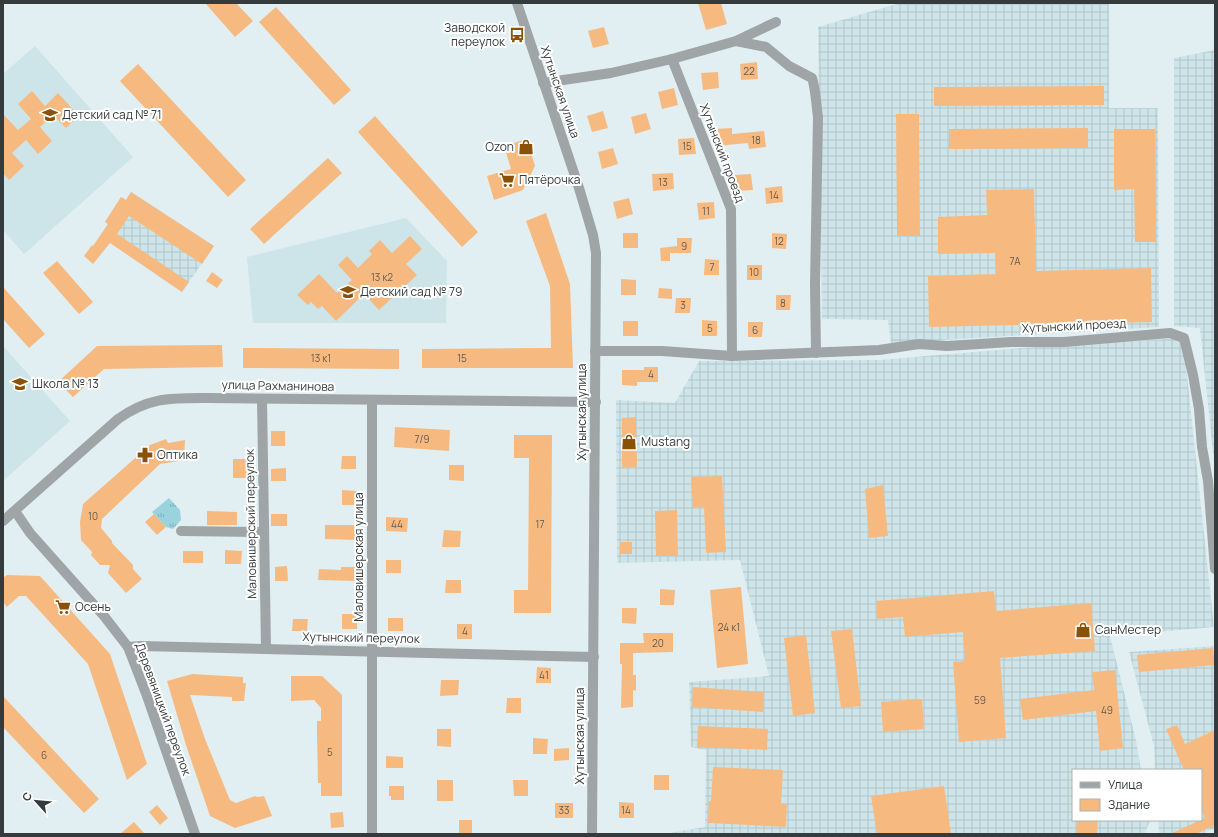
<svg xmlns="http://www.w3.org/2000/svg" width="1218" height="837" font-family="Manrope,sans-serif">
<defs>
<pattern id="industrial-grid" width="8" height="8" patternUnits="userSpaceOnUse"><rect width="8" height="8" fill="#cde5e9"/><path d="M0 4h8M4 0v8" fill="none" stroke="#b1c5c9"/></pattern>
<pattern id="park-tufts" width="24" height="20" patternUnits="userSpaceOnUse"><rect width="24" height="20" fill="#99d4de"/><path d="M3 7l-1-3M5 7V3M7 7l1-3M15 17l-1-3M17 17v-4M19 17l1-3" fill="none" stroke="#7eadb5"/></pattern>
</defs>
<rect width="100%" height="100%" fill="#e1eff2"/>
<!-- built -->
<g fill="#cde5e9">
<polygon points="35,46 133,157 24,254 3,230 3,74"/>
<polygon points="406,218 447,261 446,323 253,323 247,257"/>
<polygon points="3,346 70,421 3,481"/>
</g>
<!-- industrial -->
<g fill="url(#industrial-grid)">
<polygon points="900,3 1109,3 1109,108 1158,108 1159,327 891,343 888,320 822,319 818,27"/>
<polygon points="1215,50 1215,472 1200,328 1174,326 1174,58"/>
<polygon points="131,192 214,246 182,292 100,236 108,224 105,222 121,197 126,200"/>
<polygon points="1183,338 1214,627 1110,636 1136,740 1141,770 1073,770 1073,820 1150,820 1145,834 663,834 705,827 706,750 691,747 689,682 769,676 740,560 617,563 616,400 675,403 699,361 879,360 1021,348"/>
<polygon points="1215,646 1215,828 1202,834 1159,834 1158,820 1201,820 1201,770 1155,770 1154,746 1129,652"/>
</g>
<!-- park -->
<polygon fill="url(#park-tufts)" points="169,498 180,510 181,520 173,529 166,527 152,512"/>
<!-- building -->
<g fill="#f6ba81">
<polygon points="205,3 236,3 253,21 235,37"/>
<polygon points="698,3 721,3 727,24 706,30"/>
<polygon points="276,7 351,90 334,105 259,22"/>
<polygon points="604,27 609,44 593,48 588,31"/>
<polygon points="757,62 758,79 741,80 740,64"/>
<polygon points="138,64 246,180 228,197 120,81"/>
<polygon points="718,72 719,88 703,90 701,73"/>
<polygon points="1104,86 1104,105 934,106 934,87"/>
<polygon points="674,88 678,105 662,109 658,92"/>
<polygon points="32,91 45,106 58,93 79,116 66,128 53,115 40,127 52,141 38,154 26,140 12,153 24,166 9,180 3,173 3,114 18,130 31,119 18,104"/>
<polygon points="603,111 608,128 592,132 587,116"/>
<polygon points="646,113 651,129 635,134 631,117"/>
<polygon points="896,114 919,114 920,236 897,236"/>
<polygon points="375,116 478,232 462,247 358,132"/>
<polygon points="732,128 732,134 764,131 766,147 749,149 748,143 716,146 715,129"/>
<polygon points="1088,128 1088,148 949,149 949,129"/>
<polygon points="1114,129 1155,129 1156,242 1135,242 1134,189 1114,190"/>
<polygon points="694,138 696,154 679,155 678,139"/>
<polygon points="527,139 535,166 523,190 494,200 487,176 511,169 504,146"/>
<polygon points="613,148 618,164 602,169 598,152"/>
<polygon points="328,158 342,173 264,244 250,229"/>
<polygon points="673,173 674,189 653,191 652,174"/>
<polygon points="751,174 753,190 736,191 735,175"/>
<polygon points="782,186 783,202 766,204 765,188"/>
<polygon points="1034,189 1036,271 1151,268 1152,322 929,327 928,276 996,274 995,253 938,254 938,217 987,215 986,190"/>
<polygon points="131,192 214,246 202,264 129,216 117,234 189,282 182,292 110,243 93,264 84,256 92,245 93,246 108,224 105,222 121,197 126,200"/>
<polygon points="629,198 633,214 617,219 613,202"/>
<polygon points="714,202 715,218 699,220 697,203"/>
<polygon points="546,213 570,284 573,368 422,368 422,349 551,348 550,286 526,221"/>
<rect x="623" y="233" width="15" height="15"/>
<polygon points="772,233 787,234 786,249 772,248"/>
<polygon points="410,236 422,249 406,264 417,275 379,310 364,294 336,321 322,306 318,309 311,302 308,305 297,295 319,274 337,293 352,280 338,265 347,256 358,268 372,254 369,251 380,240 392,253"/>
<polygon points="677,238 692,238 691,253 670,253 670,261 661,261 660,248 677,246"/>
<polygon points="705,259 719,260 719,275 704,275"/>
<polygon points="57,261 93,302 79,314 43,273"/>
<rect x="747" y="265" width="15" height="15"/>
<polygon points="212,272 223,280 217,288 206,281"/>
<polygon points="621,279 636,280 636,295 621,295"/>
<polygon points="3,287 45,334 29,348 3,319"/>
<polygon points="659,288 672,289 672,299 658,298"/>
<polygon points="776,295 791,295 790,310 776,310"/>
<polygon points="676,298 691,298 690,313 675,313"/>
<polygon points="702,320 717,321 717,336 702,336"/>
<rect x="623" y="321" width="15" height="15"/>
<polygon points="748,322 763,322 762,337 748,337"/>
<polygon points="222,345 223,367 104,369 73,397 58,382 97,346"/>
<polygon points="243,348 399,349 399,369 243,368"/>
<polygon points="644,367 658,367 658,382 637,382 637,386 622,385 622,370 644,370"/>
<polygon points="636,417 637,467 622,468 622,418"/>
<polygon points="395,427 450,430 449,451 394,447"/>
<rect x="271" y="431" width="14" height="15"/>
<polygon points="514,435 552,435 551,613 514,613 514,590 528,590 529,458 514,458"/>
<polygon points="166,439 168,443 185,440 184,460 160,464 102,519 101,528 112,541 112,543 133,565 133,569 142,579 126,593 108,573 110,565 100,565 91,555 92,552 81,540 80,522 83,504 150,445"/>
<polygon points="342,456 356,456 356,469 341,469"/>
<rect x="233" y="459" width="16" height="19"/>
<polygon points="449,465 464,465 464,481 449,480"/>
<polygon points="286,468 286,481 271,481 271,469"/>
<polygon points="722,476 726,552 706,553 704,507 693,508 691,477"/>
<polygon points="883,485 888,536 869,538 865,489"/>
<polygon points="342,490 357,491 357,505 342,505"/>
<polygon points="677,510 678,556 656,556 655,511"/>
<polygon points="207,511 237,512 237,525 207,525"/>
<polygon points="154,514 166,527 157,535 145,522"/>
<rect x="271" y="514" width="16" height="12"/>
<polygon points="386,517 408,518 407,532 386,531"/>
<polygon points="325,525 357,525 357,540 325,539"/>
<polygon points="444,530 461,531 460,547 442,547"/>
<rect x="620" y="542" width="12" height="12"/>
<polygon points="225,550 242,551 241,564 225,564"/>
<rect x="183" y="551" width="20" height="12"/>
<rect x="386" y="560" width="15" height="13"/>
<polygon points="287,566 288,581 275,581 275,567"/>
<polygon points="341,567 356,567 356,581 318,580 319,569 341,570"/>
<polygon points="7,575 40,576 110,654 147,764 127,780 88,664 26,596 19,596 7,607 3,602 3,578"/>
<polygon points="446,580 461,580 461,593 445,593"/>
<polygon points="741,587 748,664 717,668 710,590"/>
<polygon points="660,589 675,590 674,605 660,605"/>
<polygon points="994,591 996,611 1091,603 1095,651 1000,658 1006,738 959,742 953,662 965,661 963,632 905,637 903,617 877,619 876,601"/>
<polygon points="622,608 637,608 636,624 622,623"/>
<rect x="342" y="614" width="15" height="15"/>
<rect x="388" y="618" width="15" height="13"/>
<polygon points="293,619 308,619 307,631 292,631"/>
<rect x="457" y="624" width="15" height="15"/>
<polygon points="852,629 861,706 841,708 831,631"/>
<polygon points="643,633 673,633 673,652 633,653 633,675 636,675 636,691 633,690 633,707 621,708 622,664 620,664 620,643 644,643"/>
<polygon points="806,635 815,713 793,716 784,638"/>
<polygon points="1213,648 1215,665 1139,672 1137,655"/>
<polygon points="537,667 551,668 551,683 536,683"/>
<polygon points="1115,670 1123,748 1100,751 1096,711 1023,720 1020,699 1094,690 1092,672"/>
<polygon points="192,674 243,677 243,683 246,683 244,701 232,701 232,697 190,695 205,739 230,800 236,803 255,796 258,797 264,796 272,816 235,828 210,816 186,745 167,681"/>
<polygon points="291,676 322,676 342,695 342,796 321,796 321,783 318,783 317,733 317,721 321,721 321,708 314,700 291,701"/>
<polygon points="441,680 459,680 458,695 440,696"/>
<polygon points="693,687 764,692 763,712 692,707"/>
<polygon points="3,696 99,799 84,813 3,727"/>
<polygon points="507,698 521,698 521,713 506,713"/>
<polygon points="922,699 924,729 883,732 881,702"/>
<polygon points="1177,725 1185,744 1215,730 1215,825 1196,834 1170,834 1205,818 1201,808 1201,770 1184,770 1166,729"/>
<polygon points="698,726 768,729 767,750 697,747"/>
<polygon points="437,729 451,729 451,747 437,746"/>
<polygon points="533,738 548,739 547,754 533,754"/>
<polygon points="569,748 569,760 554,761 554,749"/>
<polygon points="386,756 403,757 403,768 386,768"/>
<polygon points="713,767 783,770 781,804 787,804 786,827 708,823 709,801 711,801"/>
<rect x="654" y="775" width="15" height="15"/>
<rect x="437" y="780" width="16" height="21"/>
<polygon points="513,780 528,780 528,796 514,796"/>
<polygon points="389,786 404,786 404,800 391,800 391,796 389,796"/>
<polygon points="944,786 951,834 877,834 871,796"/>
<polygon points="619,802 634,803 634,818 619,818"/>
<rect x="555" y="803" width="18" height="15"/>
<polygon points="157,805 168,818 160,825 149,812"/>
<polygon points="343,812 344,827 331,828 330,813"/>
<rect x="459" y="820" width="13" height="13"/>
<polygon points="1077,820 1098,820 1097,834 1076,834"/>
<polygon points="134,822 145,834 120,834"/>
</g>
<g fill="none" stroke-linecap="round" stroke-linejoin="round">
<!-- minor -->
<g stroke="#9fa5a6" stroke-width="10">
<path d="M736 41 766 47 789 66 812 78C816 90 816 104 818 117L815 285 816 353"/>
<polyline points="672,59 731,209 732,356"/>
<polyline points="543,83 611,73 672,59 736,41 776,22"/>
<polyline points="595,351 662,351 732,356 879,350 919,344 947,346 1011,342 1064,342 1170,333 1184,338 1193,375 1199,409 1202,447 1208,481 1215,569"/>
<polyline points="262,399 266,649"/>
<polyline points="15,511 30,533 104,616 128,647 147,696 195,834"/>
<polyline points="181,531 264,532"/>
<polyline points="128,647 141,646 594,657"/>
<polyline points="372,834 372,401"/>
</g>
<!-- tertiary -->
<g stroke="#9fa5a6" stroke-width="10">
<polyline points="517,3 579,188 593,235 596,253 592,834"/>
<path d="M3 521 118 419C149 397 170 398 207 398L596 402"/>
</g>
</g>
<!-- icons -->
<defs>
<symbol id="bus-bare" viewBox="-9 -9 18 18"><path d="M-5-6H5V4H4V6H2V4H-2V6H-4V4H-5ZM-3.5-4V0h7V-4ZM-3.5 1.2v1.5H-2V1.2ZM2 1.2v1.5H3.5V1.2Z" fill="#8a5206" stroke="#fff" stroke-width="2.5" paint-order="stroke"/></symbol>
<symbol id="school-bare" viewBox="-9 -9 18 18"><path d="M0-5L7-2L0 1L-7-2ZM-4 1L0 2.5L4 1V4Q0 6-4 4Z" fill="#8a5206" stroke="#fff" stroke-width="2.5" paint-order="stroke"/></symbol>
<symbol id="shop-bare" viewBox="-9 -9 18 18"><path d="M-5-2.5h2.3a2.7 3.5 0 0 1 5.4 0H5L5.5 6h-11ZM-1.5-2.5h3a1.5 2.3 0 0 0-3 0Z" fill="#8a5206" stroke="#fff" stroke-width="2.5" paint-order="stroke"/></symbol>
<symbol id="supermarket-bare" viewBox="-9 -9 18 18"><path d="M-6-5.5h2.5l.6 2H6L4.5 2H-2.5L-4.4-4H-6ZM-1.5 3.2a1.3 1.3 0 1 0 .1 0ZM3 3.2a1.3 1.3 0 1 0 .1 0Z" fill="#8a5206" stroke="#fff" stroke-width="2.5" paint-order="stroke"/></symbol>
<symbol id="pharmacy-bare" viewBox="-9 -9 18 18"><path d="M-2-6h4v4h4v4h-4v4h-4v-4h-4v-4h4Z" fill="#8a5206" stroke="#fff" stroke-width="2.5" paint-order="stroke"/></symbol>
</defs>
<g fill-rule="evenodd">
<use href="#bus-bare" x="506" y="24" width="22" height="22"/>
<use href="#school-bare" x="39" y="104" width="22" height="22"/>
<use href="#shop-bare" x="515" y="136" width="22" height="22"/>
<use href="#supermarket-bare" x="496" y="169" width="22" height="22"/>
<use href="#school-bare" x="337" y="281" width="22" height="22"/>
<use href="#school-bare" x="9" y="373" width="22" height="22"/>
<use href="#shop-bare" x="618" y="431" width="22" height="22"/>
<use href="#pharmacy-bare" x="134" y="444" width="22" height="22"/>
<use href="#supermarket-bare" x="52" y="596" width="22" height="22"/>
<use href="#shop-bare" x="1072" y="619" width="22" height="22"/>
</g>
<g text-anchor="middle" stroke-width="4" stroke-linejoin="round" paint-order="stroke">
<!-- number labels -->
<g font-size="10" fill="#655b4d">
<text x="749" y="75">22</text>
<text x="756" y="144">18</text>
<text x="687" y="150">15</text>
<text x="663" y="186">13</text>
<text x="774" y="199">14</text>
<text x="706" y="215">11</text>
<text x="779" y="245">12</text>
<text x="684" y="250">9</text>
<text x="1015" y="265">7А</text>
<text x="712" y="271">7</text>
<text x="754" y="276">10</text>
<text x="382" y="281">13 к2</text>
<text x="783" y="307">8</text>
<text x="683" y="309">3</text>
<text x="710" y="332">5</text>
<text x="755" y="334">6</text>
<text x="321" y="362">13 к1</text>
<text x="462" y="362">15</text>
<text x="651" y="378">4</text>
<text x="422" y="443">7/9</text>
<text x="93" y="520">10</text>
<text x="397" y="528">44</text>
<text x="540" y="528">17</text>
<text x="729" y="631">24 к1</text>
<text x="465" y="635">4</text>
<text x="658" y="647">20</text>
<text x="544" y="679">41</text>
<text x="980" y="704">59</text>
<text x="1107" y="714">49</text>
<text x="330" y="756">5</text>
<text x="44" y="759">6</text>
<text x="564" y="814">33</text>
<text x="626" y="814">14</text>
</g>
<!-- poi labels -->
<g font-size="12" fill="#353b3c" stroke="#fff" text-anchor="start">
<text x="505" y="32" text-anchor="end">Заводской<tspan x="505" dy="14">переулок</tspan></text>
<text x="62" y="119">Детский сад № 71</text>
<text x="514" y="151" text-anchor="end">Ozon</text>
<text x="519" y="184">Пятёрочка</text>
<text x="360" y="296">Детский сад № 79</text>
<text x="32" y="388">Школа № 13</text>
<text x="641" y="446">Mustang</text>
<text x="157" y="459">Оптика</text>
<text x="75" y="611">Осень</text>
<text x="1095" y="634">СанМестер</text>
</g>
<!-- street labels -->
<g font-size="12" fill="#353b3c" stroke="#fff">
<text transform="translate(560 92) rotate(71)" y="4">Хутынская улица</text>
<text transform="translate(722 153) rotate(69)" y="4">Хутынский проезд</text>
<text transform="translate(1074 326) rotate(-3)" y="4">Хутынский проезд</text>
<text transform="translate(278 386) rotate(1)" y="4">улица Рахманинова</text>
<text transform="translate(582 412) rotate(-90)" y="4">Хутынская улица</text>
<text transform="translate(251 524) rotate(-91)" y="4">Маловишерский переулок</text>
<text transform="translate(359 557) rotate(-90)" y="4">Маловишерская улица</text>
<text transform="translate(361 638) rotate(1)" y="4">Хутынский переулок</text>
<text transform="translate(163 709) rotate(70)" y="4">Деревяницкий переулок</text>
<text transform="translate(580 736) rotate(-90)" y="4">Хутынская улица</text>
</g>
</g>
<!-- border -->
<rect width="1218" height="837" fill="none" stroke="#353b3c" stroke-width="8"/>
<!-- legend -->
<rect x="1072" y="769" width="130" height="52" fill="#ffffff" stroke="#aeb1b1"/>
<rect x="1080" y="782" width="20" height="6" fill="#9fa5a6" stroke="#aeb1b1"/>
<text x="1108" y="789" font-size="12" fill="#353b3c">Улица</text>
<rect x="1080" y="799" width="20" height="12" fill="#f6ba81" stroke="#aeb1b1"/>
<text x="1108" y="809" font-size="12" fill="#353b3c">Здание</text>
<!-- north arrow -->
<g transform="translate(36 801) rotate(297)" stroke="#ffffff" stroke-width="3" paint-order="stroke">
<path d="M0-3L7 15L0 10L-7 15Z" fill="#353b3c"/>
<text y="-6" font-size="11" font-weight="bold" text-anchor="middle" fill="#353b3c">С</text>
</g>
</svg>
